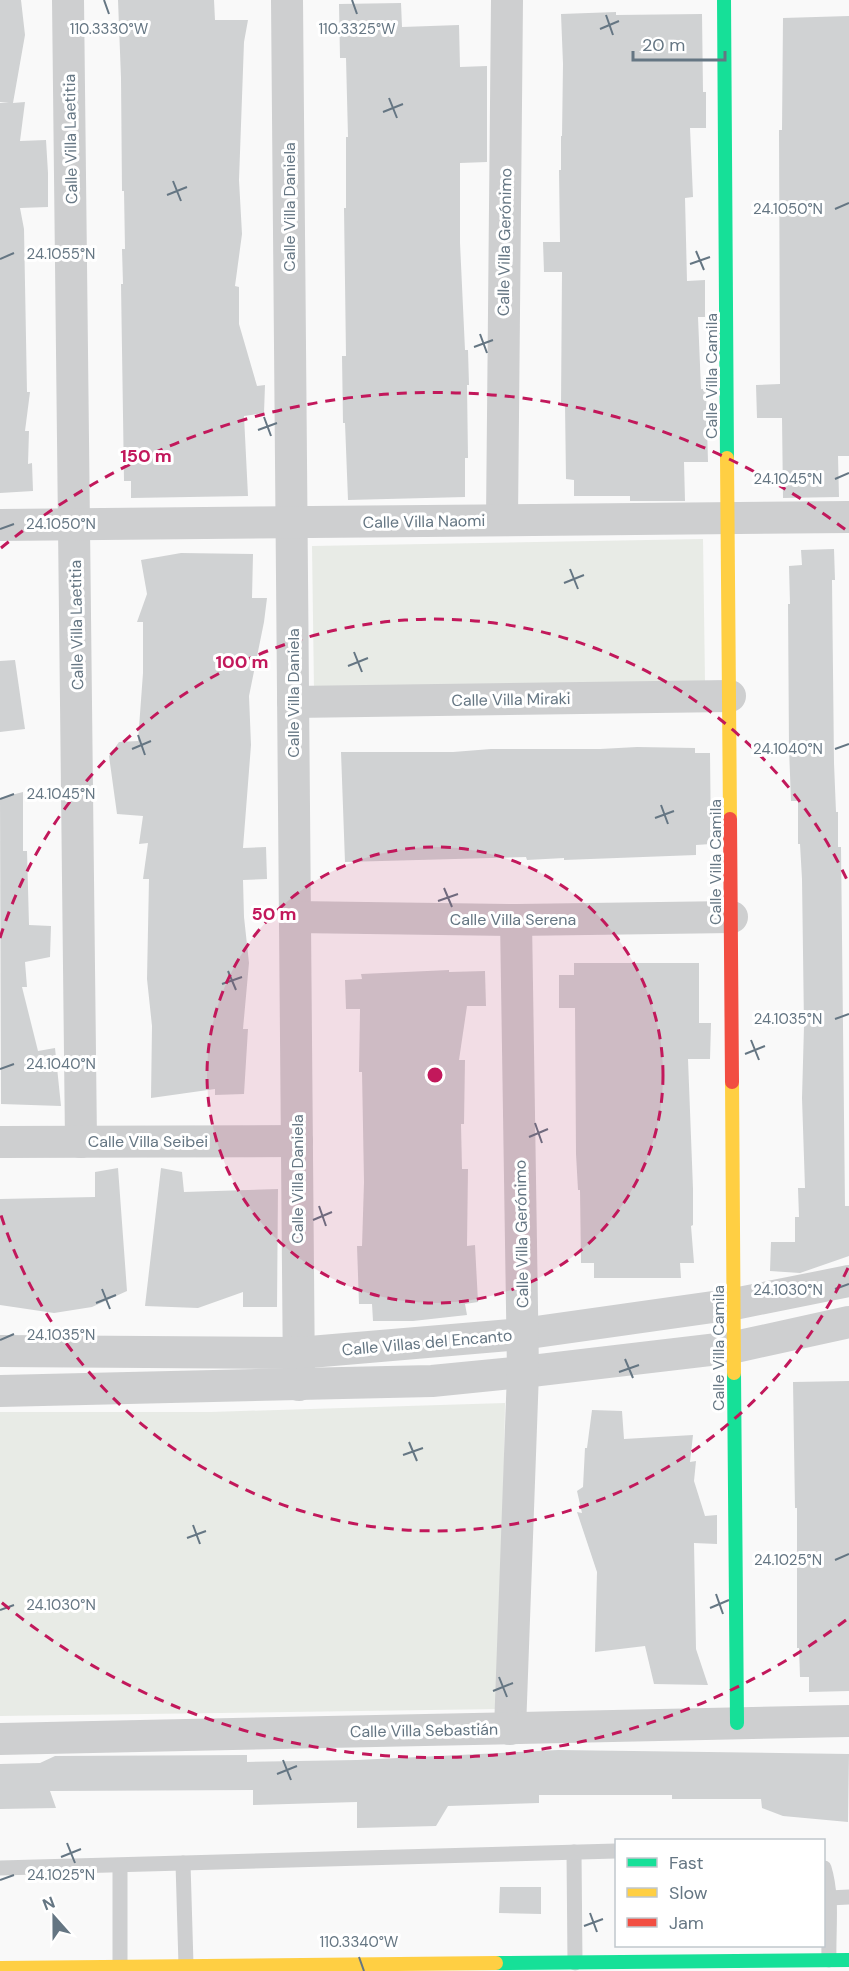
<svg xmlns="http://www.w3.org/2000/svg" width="849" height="1971" font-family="'DM Sans',sans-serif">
<rect width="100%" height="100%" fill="#f9f9f9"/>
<!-- green -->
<g fill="#e8ebe6">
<polygon points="703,539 705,682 314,690 312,546"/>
<polygon points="505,1403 500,1709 0,1716 0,1412 211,1412"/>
</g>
<!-- building -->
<g fill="#d0d2d3">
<polygon points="0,0 21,0 25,35 13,103 25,102 20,141 46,140 48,173 48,207 20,208 24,229 27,392 30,392 25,431 29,431 28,464 32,463 33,491 0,493 0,103 9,103 0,102"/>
<polygon points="118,0 214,0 215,20 248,20 244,42 239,180 242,234 235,286 239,287 239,324 257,386 265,385 264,413 244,416 248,496 131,498 131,481 124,481 121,284 123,284 122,249 125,249 124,191 122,191 121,78"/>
<polygon points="401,3 402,27 459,25 460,67 487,66 487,162 460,163 460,243 465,350 468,350 469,385 467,385 468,458 465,458 465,497 348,500 345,423 343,423 342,356 346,356 344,208 346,208 346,137 348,137 346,58 340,58 339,4"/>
<polygon points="616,12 616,15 702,14 703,92 706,92 706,128 690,128 693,197 685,198 687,281 705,280 705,317 698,317 701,389 706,389 708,462 684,462 685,501 630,501 630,496 574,496 574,480 566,479 565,405 561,405 562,272 544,272 543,242 560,242 559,170 561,170 561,136 562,136 563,64 561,14"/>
<polygon points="849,16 849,456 838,456 839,497 783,498 782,418 757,418 756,385 780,384 779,130 782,130 783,18"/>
<polygon points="834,549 835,580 832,580 834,763 836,812 838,812 838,847 841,847 845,1206 849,1206 849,1256 800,1273 770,1271 771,1242 795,1242 795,1217 799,1217 798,1188 805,1188 802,1098 804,1026 802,879 800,844 798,844 798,801 791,801 789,748 788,604 790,604 789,566 802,565 801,550"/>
<polygon points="181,553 253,554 252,598 267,598 264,622 249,696 251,745 243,848 266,847 267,879 243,880 244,917 249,963 243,1029 248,1029 244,1094 215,1095 215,1089 151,1098 152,1026 147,979 149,879 143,879 148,843 139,844 143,816 117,814 109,756 119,742 138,741 143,673 143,622 137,622 147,594 141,560"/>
<polygon points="15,660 25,729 0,732 0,661"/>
<polygon points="637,747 695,748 695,753 710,753 711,844 696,845 696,855 564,860 564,858 527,860 526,857 345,862 341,752 453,752 491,749 600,749"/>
<polygon points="23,792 23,851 27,851 29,925 51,926 50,957 25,962 27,987 22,987 38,1051 55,1048 61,1106 1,1104 0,798"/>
<polygon points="574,963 699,963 699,1023 711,1023 710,1059 688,1059 693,1189 693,1225 691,1226 694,1263 680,1263 681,1278 594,1278 594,1263 581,1263 580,1190 578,1190 576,1154 575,1008 559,1008 559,975 574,975"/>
<polygon points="449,970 449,972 485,971 486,1006 467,1006 459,1060 465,1060 464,1124 461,1124 462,1169 468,1169 467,1246 475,1245 478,1302 465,1304 467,1315 413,1321 373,1321 372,1304 359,1304 357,1246 362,1246 364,1182 362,1072 359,1072 360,1009 346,1009 345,980 362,979 361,974"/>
<polygon points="118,1168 127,1291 92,1307 54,1313 0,1305 0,1199 95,1197 95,1172"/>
<polygon points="161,1168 182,1172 184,1192 278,1189 277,1307 243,1307 243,1292 198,1308 145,1306"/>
<polygon points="849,1381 849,1691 809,1692 809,1677 800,1677 799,1648 797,1648 797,1508 795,1508 793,1382"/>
<polygon points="592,1410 622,1411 624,1439 693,1435 690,1462 696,1461 694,1481 705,1516 717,1515 717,1544 694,1543 696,1649 708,1685 654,1684 645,1646 595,1652 597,1572 577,1512 582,1513 577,1491 583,1487 585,1448 587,1448"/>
<polygon points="558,1750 849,1754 848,1822 783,1816 762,1808 761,1799 672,1799 672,1795 539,1795 539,1803 448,1806 436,1826 357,1828 357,1802 253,1805 253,1790 50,1791 56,1808 0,1809 0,1764 40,1763 55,1756 247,1755 247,1762 357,1760"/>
<polygon points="500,1887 541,1887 541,1914 499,1913"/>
</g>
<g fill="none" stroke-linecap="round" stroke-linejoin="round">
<!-- lane -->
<g stroke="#cecfd0" stroke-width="15">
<polyline points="574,1852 575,1963"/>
<polyline points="183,1863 186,1965"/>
<polyline points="0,1868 616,1851"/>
<path d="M824 1868C833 1897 828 1930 829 1960"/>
<polyline points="829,1898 849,1897"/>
<polyline points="120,1967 120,1866"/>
</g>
<!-- street -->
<g stroke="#cecfd0" stroke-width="32">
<polyline points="68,0 81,1142"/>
<polyline points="287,0 299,1385"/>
<polyline points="502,520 507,0"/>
<polyline points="0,525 849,517"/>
<polyline points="293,702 730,696"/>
<polyline points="295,917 516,920 732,917"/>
<polyline points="0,1142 297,1141"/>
<polyline points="0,1351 298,1353 522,1334 734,1304 849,1281"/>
<polyline points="0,1391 432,1381 523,1372 735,1347 849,1322"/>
<polyline points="510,1729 523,1372 516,920"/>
<polyline points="0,1739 849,1721"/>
</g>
<!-- fast -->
<g stroke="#16e098" stroke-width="14">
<polyline points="724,0 727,458"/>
<polyline points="734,1373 737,1723"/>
<polyline points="496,1963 849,1960"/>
</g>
<!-- slow -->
<g stroke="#ffcf43" stroke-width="14">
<polyline points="727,458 730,819"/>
<polyline points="732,1082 734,1373"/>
<polyline points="0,1968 496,1963"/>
</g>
<!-- jam -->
<polyline stroke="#f24e42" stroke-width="14" points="730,819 732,1082"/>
</g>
<!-- ticks -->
<path fill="none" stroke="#657683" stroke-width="2" d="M104 0 109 14M352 0 357 14M606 15 613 35M600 29 619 21M389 98 397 118M383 112 403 104M173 181 181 201M167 195 187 187M835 209 849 203M696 251 704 270M0 259 14 253M690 264 710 257M480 334 487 353M474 347 493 340M264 417 271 436M258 430 277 423M835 479 849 473M0 529 14 524M570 569 578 589M564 583 584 575M354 652 362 672M348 666 368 658M138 735 145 755M132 749 151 741M835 749 849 744M0 799 14 794M661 805 668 824M655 818 674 811M444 888 452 907M438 901 458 894M228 971 236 990M222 984 242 977M835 1019 849 1014M751 1040 759 1060M745 1054 765 1046M0 1069 14 1064M535 1123 542 1143M529 1137 548 1129M319 1206 326 1226M313 1220 332 1212M102 1289 110 1309M835 1289 849 1284M96 1303 116 1295M0 1340 14 1334M625 1359 633 1378M619 1372 639 1365M409 1442 417 1461M403 1455 423 1448M193 1525 200 1544M187 1538 206 1531M835 1560 849 1554M716 1594 723 1614M710 1608 729 1600M0 1610 14 1605M499 1677 507 1697M493 1691 513 1683M283 1760 291 1780M277 1774 297 1766M67 1843 75 1863M61 1857 81 1849M0 1880 14 1875M590 1913 597 1932M584 1926 603 1919M359 1957 364 1971"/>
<!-- distance rings -->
<circle cx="435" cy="1075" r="228" fill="#c2185b" fill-opacity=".12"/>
<g fill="none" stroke="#c2185b" stroke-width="3" stroke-dasharray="10 8">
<circle cx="435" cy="1075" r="228"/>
<path d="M848 1268A456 456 0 0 1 0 1212M0 938A456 456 0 0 1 848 882"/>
<path d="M846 1620A683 683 0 0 1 1 1602M1 548A683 683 0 0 1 846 530"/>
</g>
<g text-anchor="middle" stroke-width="6" stroke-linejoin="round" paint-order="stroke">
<!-- street labels -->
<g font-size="16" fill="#657683" stroke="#fff">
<text transform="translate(70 139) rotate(-91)" y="6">Calle Villa Laetitia</text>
<text transform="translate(289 207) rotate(-90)" y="6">Calle Villa Daniela</text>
<text transform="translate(504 242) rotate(-89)" y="6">Calle Villa Gerónimo</text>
<text transform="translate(711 376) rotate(-90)" y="6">Calle Villa Camila</text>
<text transform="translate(424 521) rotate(-1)" y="6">Calle Villa Naomi</text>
<text transform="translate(76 625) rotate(-91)" y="6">Calle Villa Laetitia</text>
<text transform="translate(293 693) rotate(-90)" y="6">Calle Villa Daniela</text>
<text transform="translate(511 699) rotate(-1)" y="6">Calle Villa Miraki</text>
<text transform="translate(715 862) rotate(-90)" y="6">Calle Villa Camila</text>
<text x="513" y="925">Calle Villa Serena</text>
<text x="148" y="1147">Calle Villa Seibei</text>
<text transform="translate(297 1179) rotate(-90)" y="6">Calle Villa Daniela</text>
<text transform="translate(521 1234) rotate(-91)" y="6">Calle Villa Gerónimo</text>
<text transform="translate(427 1342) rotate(-5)" y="6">Calle Villas del Encanto</text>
<text transform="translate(718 1348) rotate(-90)" y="6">Calle Villa Camila</text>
<text transform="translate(424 1730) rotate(-1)" y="6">Calle Villa Sebastián</text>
</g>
</g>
<g font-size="15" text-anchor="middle" fill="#657683" stroke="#fff" stroke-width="6" stroke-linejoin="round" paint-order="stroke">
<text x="109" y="34">110.3330°W</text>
<text x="357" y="34">110.3325°W</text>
<text x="788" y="214">24.1050°N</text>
<text x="61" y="259">24.1055°N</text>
<text x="788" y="484">24.1045°N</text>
<text x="61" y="529">24.1050°N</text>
<text x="788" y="754">24.1040°N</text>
<text x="61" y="799">24.1045°N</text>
<text x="788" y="1024">24.1035°N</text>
<text x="61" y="1069">24.1040°N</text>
<text x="788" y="1295">24.1030°N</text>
<text x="61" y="1340">24.1035°N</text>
<text x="788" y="1565">24.1025°N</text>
<text x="61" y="1610">24.1030°N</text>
<text x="61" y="1880">24.1025°N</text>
<text x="359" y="1947">110.3340°W</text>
</g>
<circle cx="435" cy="1075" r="9" fill="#c2185b" stroke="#fff" stroke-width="3"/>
<g font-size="18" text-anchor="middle" font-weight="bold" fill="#c2185b" stroke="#fff" stroke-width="6" stroke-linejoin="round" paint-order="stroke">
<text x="146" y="462">150 m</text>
<text x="242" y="668">100 m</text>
<text x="274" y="920">50 m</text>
</g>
<!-- legend -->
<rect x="615" y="1839" width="210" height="108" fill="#ffffff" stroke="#c1c8cd" stroke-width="1.5"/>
<rect x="627" y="1858" width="30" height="9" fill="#16e098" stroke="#c1c8cd" stroke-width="1.5"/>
<text x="669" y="1869" font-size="18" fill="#657683">Fast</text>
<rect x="627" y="1888" width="30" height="9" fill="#ffcf43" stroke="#c1c8cd" stroke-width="1.5"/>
<text x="669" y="1899" font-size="18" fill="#657683">Slow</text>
<rect x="627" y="1918" width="30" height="9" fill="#f24e42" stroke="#c1c8cd" stroke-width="1.5"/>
<text x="669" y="1929" font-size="18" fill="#657683">Jam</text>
<!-- north arrow -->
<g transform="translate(54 1917) rotate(339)" stroke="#ffffff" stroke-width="4.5" paint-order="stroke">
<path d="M0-4.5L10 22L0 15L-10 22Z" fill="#657683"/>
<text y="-9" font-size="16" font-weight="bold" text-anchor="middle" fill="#657683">N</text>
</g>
<!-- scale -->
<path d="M633 51v9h92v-9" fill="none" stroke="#657683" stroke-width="3"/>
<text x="642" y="51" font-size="18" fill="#657683" stroke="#ffffff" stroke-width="4.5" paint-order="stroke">20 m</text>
</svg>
